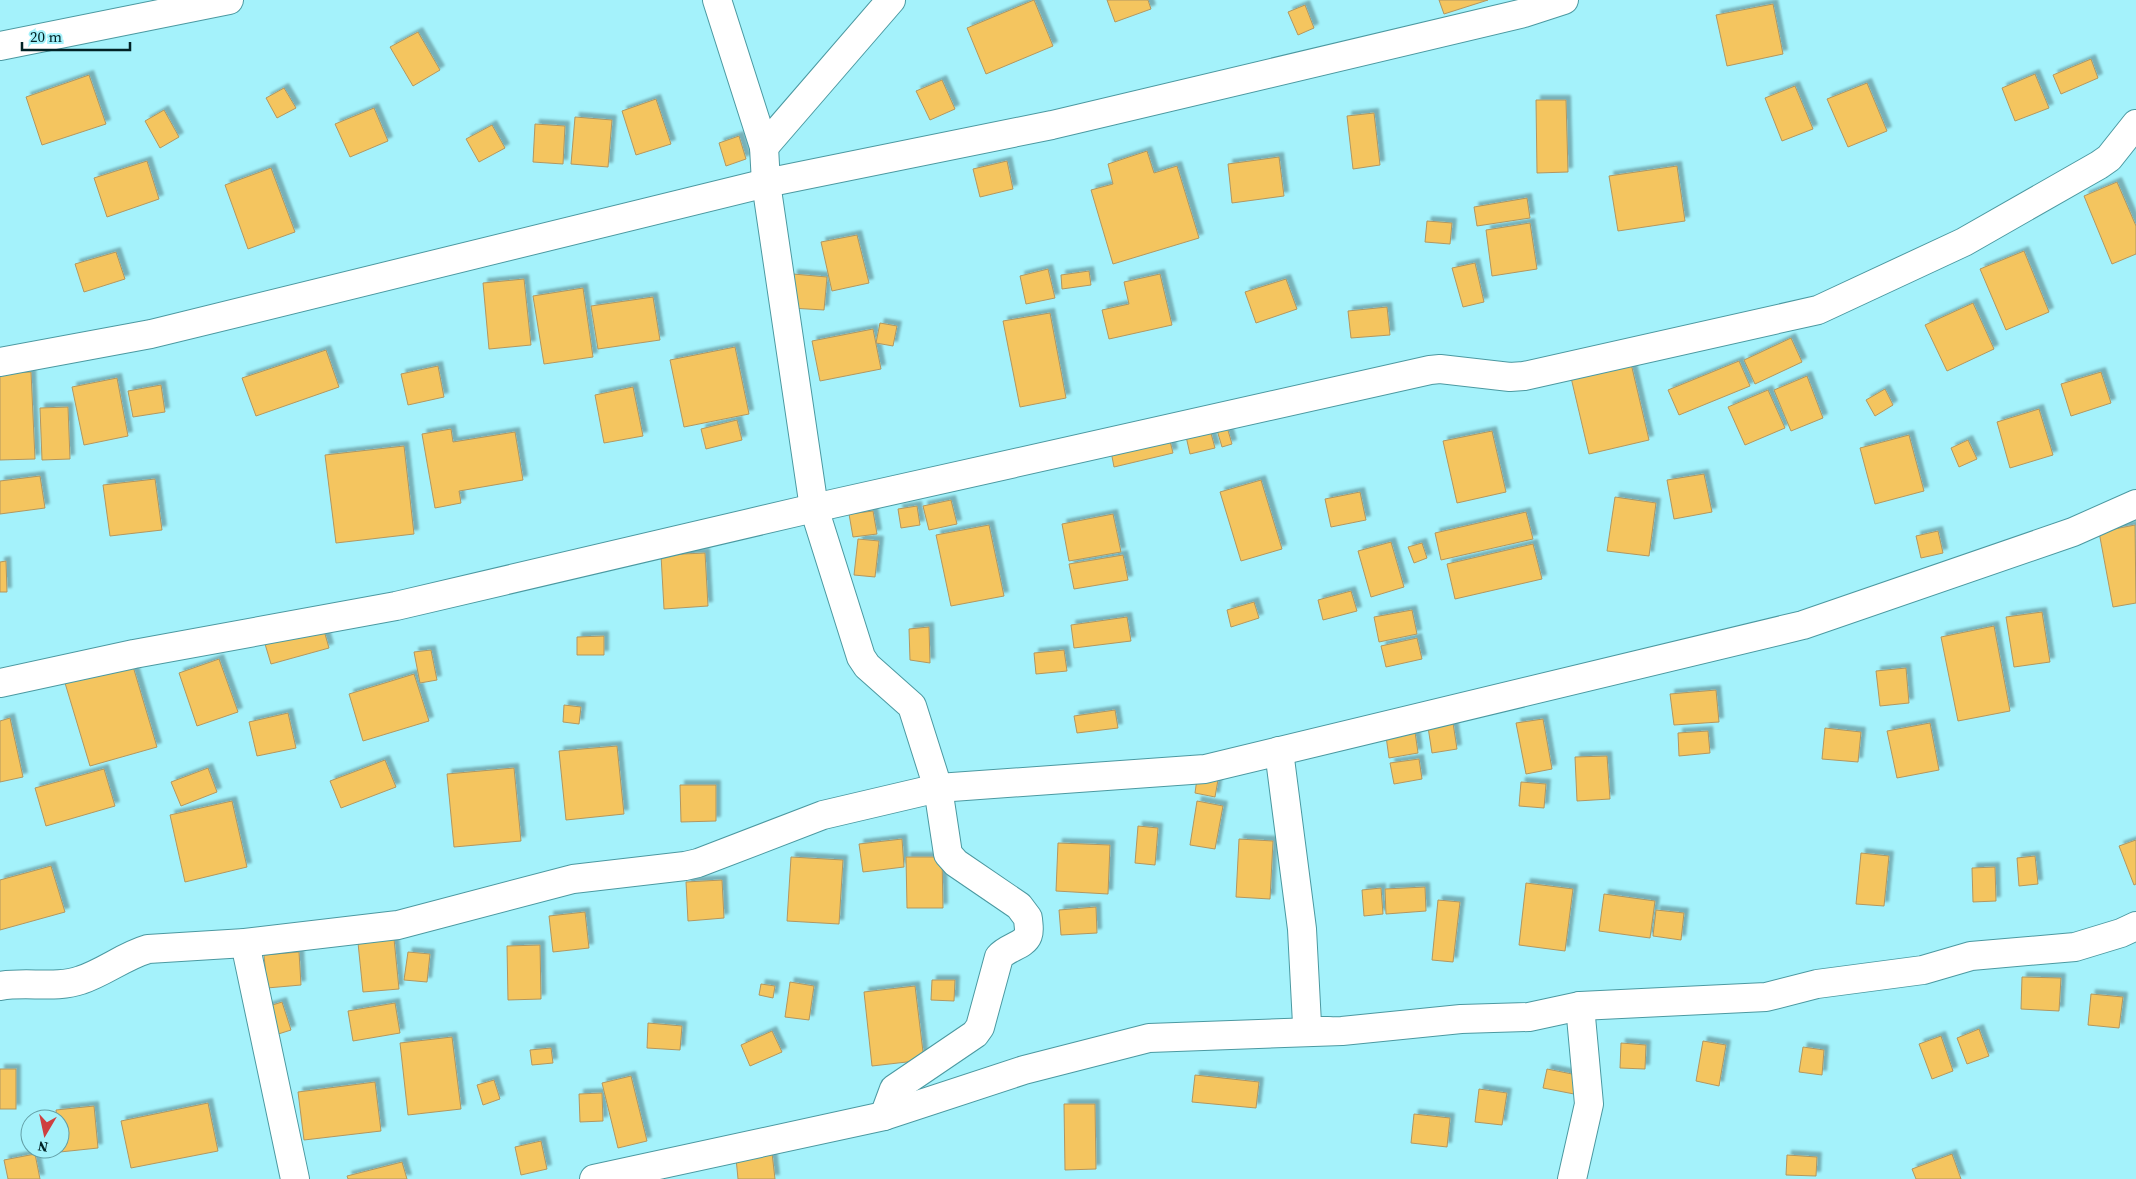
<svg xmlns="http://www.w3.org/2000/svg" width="2136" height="1179" font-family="'Source Serif 4',serif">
<defs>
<filter id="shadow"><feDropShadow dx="4.5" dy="-4.5" stdDeviation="1" flood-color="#0004"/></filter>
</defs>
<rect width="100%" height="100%" fill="#a4f2fb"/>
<!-- building -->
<g fill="#f4c55e" stroke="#b19762" filter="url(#shadow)">
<polygon points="1034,0 1053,46 986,74 967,28"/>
<polygon points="1107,0 1148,0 1151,9 1115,22"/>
<polygon points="1439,0 1488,0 1444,14"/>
<polygon points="1773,4 1783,54 1727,66 1716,15"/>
<polygon points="1305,5 1314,28 1298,35 1288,12"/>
<polygon points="418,32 440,70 413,86 390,47"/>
<polygon points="2091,59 2098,78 2061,94 2053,75"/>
<polygon points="2035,74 2049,108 2015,121 2002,88"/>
<polygon points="89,75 106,124 42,145 26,97"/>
<polygon points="942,80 955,109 930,120 916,91"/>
<polygon points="1867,83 1887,131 1848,147 1827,99"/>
<polygon points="1795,86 1813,129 1782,141 1765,98"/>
<polygon points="284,88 296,108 277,118 266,98"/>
<polygon points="656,99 671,144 636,155 622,111"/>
<polygon points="1536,100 1566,100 1568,172 1537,173"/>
<polygon points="374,108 388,141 350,157 335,124"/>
<polygon points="164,110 179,137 160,148 145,121"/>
<polygon points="1374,113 1380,165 1353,169 1347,116"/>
<polygon points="575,117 612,120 608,167 571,164"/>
<polygon points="535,124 565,126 563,164 533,162"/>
<polygon points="492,125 505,148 479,162 466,139"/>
<polygon points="739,136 746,159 726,166 719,143"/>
<polygon points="1147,151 1154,173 1177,166 1199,238 1113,264 1091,190 1113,184 1108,164"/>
<polygon points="1279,157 1284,196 1232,203 1228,164"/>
<polygon points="147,161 159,199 107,217 94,178"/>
<polygon points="1007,161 1013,189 980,197 973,169"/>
<polygon points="1677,166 1685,221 1618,231 1609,176"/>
<polygon points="271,168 295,232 248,249 225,185"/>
<polygon points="2117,182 2136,226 2136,254 2112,264 2084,196"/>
<polygon points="1527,198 1530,218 1477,226 1474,207"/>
<polygon points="1427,221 1452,223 1450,244 1425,242"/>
<polygon points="1530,223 1537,269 1492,276 1486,230"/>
<polygon points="857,235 869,283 832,291 821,242"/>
<polygon points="2024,251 2049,312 2006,330 1980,269"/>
<polygon points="116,252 125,279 84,292 75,264"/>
<polygon points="1475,263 1484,302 1463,307 1452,268"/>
<polygon points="1048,269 1055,298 1026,304 1020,276"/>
<polygon points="1089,271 1091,285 1062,289 1061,275"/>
<polygon points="793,274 827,277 824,310 791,308"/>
<polygon points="1160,274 1172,325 1109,339 1102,310 1129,304 1124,282"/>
<polygon points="524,279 531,345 489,349 483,283"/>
<polygon points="1286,279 1297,309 1256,323 1245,292"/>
<polygon points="583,288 593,357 544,364 533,296"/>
<polygon points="653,297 660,340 598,349 591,306"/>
<polygon points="1973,303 1994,349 1947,371 1925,325"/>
<polygon points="1387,307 1390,335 1351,338 1348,311"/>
<polygon points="1050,313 1066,398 1020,407 1003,321"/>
<polygon points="880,323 897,326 893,346 876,343"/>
<polygon points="873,329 881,369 820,381 812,341"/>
<polygon points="1791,338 1802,362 1755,384 1744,360"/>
<polygon points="735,347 749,414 684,427 670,360"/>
<polygon points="326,350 339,387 256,416 242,378"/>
<polygon points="1629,355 1649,440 1589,454 1569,369"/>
<polygon points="1739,361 1750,386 1679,415 1668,390"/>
<polygon points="438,366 444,397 408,405 401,374"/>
<polygon points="31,372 35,459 0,460 0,373"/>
<polygon points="2101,372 2111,403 2071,416 2061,384"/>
<polygon points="1807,376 1823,418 1791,431 1774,390"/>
<polygon points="117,378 128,436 84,445 72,387"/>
<polygon points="161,385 165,412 133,417 128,391"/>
<polygon points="633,387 643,436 604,443 595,395"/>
<polygon points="1885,389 1893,405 1875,416 1866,400"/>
<polygon points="1768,390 1785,428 1745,445 1728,407"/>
<polygon points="68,407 70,459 42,460 40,408"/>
<polygon points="2039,409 2053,455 2010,468 1997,422"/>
<polygon points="737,420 742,440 706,449 701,429"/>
<polygon points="1209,426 1215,448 1190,454 1185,432"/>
<polygon points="1227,427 1232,444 1222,447 1217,430"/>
<polygon points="451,429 453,442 515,432 523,480 459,491 461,503 435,508 422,434"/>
<polygon points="1492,431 1506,492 1457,503 1443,441"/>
<polygon points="1168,433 1173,453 1114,467 1110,446"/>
<polygon points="1909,435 1924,491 1875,504 1860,448"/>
<polygon points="1968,440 1977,459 1959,467 1951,448"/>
<polygon points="404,446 414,534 336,543 325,455"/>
<polygon points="1704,474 1712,512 1674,519 1667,480"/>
<polygon points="40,476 45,508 0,514 0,481"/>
<polygon points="155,479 162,530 110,536 103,485"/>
<polygon points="1261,480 1282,549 1241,561 1220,492"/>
<polygon points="1360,492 1366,520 1331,527 1325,499"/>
<polygon points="1615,497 1656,503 1649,556 1607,551"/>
<polygon points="951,500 957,524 929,530 923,506"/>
<polygon points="917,506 920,525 901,528 898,509"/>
<polygon points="873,511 877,534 853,537 849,514"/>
<polygon points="1526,512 1533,539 1441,560 1435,533"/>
<polygon points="1113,514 1121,552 1069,561 1062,524"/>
<polygon points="989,525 1004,596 951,606 936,535"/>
<polygon points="2135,525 2136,603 2113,607 2099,532"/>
<polygon points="1938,531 1943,553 1921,558 1916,536"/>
<polygon points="858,539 879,541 875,577 854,575"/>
<polygon points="1391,542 1404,587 1371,597 1358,551"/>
<polygon points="1422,543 1427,558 1414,563 1408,547"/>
<polygon points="1533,544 1542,579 1455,599 1447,564"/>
<polygon points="705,553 708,606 664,609 661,555"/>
<polygon points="1123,555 1128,580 1074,589 1069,564"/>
<polygon points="6,561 7,592 0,592 0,562"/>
<polygon points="1351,591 1357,611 1323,620 1318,600"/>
<polygon points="1254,602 1259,618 1231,627 1227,610"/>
<polygon points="1412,610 1417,634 1379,642 1374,617"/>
<polygon points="2042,612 2050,662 2014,667 2006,617"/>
<polygon points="1127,617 1131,641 1074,648 1071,625"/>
<polygon points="1994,626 2010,711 1958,721 1941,637"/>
<polygon points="323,627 329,648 271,664 265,644"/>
<polygon points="929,627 930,663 910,660 909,629"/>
<polygon points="604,636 604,655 577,655 577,637"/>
<polygon points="1417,638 1422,659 1386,667 1381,646"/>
<polygon points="431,650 437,680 420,683 414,652"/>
<polygon points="1064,650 1067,671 1036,674 1034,653"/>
<polygon points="219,659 238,712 197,726 179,673"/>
<polygon points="132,663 157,747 90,766 65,683"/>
<polygon points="1906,668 1909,703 1880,706 1876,671"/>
<polygon points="414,674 429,721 363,741 349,694"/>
<polygon points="1716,690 1719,722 1674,725 1670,694"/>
<polygon points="564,705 581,707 579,724 563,722"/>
<polygon points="1115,710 1118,728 1077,733 1074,716"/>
<polygon points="288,713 296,748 257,756 249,722"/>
<polygon points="10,718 23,777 0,782 0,721"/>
<polygon points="1543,719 1552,769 1526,774 1516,723"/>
<polygon points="1453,723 1457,749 1432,753 1428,727"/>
<polygon points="1930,723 1939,770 1897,778 1887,731"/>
<polygon points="1414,725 1418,753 1389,758 1385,729"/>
<polygon points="1825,728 1861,732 1858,762 1822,759"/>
<polygon points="1708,731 1710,753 1679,756 1678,733"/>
<polygon points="617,746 624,814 566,820 559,751"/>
<polygon points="1607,756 1610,799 1577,801 1575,757"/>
<polygon points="1419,759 1422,779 1394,784 1390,763"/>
<polygon points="385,760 396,787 341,808 330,781"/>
<polygon points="208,768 217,792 181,806 171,782"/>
<polygon points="514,768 521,841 454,847 447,774"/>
<polygon points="104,769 115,806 46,826 35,788"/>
<polygon points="1198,771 1219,774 1215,797 1195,793"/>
<polygon points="1521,782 1546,784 1544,808 1519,806"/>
<polygon points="680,785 716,785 716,821 681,822"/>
<polygon points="232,801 247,867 185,882 170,815"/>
<polygon points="1197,801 1223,806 1215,849 1190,845"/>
<polygon points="1138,826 1158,828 1155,865 1135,863"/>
<polygon points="902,839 904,867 863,872 859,844"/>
<polygon points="1239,839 1273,841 1270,899 1236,897"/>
<polygon points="2136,840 2136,884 2134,885 2119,846"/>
<polygon points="1058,843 1110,845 1108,894 1056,891"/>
<polygon points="1861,853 1889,856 1884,906 1856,904"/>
<polygon points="2035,856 2038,884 2019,886 2017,858"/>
<polygon points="791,857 843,860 839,924 787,921"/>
<polygon points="906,857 942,857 943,908 907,908"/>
<polygon points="51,866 65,912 0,930 0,880"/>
<polygon points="1995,867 1996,901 1973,902 1972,868"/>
<polygon points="722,880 724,918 688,921 686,882"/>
<polygon points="1526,883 1573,889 1565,951 1519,945"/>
<polygon points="1425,887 1426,911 1386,914 1385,889"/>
<polygon points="1381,888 1383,914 1364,916 1362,890"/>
<polygon points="1604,894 1655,901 1650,938 1599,931"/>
<polygon points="1438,900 1460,902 1453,962 1432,960"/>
<polygon points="1096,907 1097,933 1061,935 1059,910"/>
<polygon points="1656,910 1684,913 1681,940 1653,936"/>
<polygon points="585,912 589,948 553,952 549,916"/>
<polygon points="393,929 399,989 363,992 357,933"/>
<polygon points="540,945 541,999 508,1000 507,946"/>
<polygon points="299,952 301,985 267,988 264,955"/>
<polygon points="408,952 430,954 427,982 404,980"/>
<polygon points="2022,977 2061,978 2059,1011 2021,1009"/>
<polygon points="932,980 955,980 954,1001 931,1000"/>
<polygon points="790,982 814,986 809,1020 785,1017"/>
<polygon points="761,984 775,986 773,998 759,995"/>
<polygon points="915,986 924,1060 872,1066 864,992"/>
<polygon points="2091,994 2123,997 2119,1028 2088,1025"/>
<polygon points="282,1002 291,1030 272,1036 263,1008"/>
<polygon points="395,1003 400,1033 353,1041 348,1011"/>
<polygon points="648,1023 682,1026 680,1050 647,1048"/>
<polygon points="1979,1029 1989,1056 1967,1064 1957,1038"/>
<polygon points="772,1031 782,1052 750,1066 741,1045"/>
<polygon points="1941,1036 1953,1071 1932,1079 1919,1044"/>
<polygon points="452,1037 461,1109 408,1115 400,1043"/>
<polygon points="1703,1041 1726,1045 1719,1086 1696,1081"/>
<polygon points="1621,1043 1646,1045 1645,1069 1620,1068"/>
<polygon points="1803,1047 1824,1050 1822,1075 1799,1072"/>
<polygon points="551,1048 553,1063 532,1065 530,1050"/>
<rect x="0" y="1069" width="16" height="40"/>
<polygon points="1547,1069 1577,1075 1574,1094 1543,1088"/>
<polygon points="1195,1075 1259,1082 1256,1108 1192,1102"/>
<polygon points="631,1076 647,1141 618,1148 602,1083"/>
<polygon points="494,1080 500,1099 483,1105 477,1085"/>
<polygon points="375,1082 381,1131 304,1140 298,1092"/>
<polygon points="1479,1089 1507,1093 1502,1125 1475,1122"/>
<polygon points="602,1093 603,1121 580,1122 579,1094"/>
<polygon points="208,1103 218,1151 131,1168 121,1121"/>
<polygon points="1064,1104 1095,1104 1096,1169 1065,1170"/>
<polygon points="94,1106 98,1148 60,1152 60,1119 57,1119 56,1110"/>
<polygon points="1414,1114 1450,1118 1447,1147 1411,1143"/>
<polygon points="541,1141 547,1169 521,1175 515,1147"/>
<polygon points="772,1153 775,1179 738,1179 736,1158"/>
<polygon points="35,1154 40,1179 8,1179 4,1160"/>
<polygon points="1952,1154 1961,1179 1916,1179 1912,1169"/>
<polygon points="1787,1155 1817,1157 1816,1176 1786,1175"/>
<polygon points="402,1162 407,1179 348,1179 347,1176"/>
</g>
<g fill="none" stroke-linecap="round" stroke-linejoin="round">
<defs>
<g id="minor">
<path d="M717 0 764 147 766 183 814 508 861 657 867 666 912 706 938 788 948 854 956 863 1019 906 1028 918C1028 923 1030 930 1028 935 1024 946 1007 947 999 957L980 1027 975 1034 894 1089 884 1116"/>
<polyline points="0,46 229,0"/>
<polyline points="764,147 891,0"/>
<polyline points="0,362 151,334 766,183 1052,125 1524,13 1564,0"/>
<polyline points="0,683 134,654 396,606 814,508 1430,370 1440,369 1510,377 1524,376 1818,310 1964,242 2099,165 2109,158 2136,124"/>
<polyline points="1279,751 1302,929 1307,1024 1311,1031 1328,1031"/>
<polyline points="245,943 295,1179"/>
<path d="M0 986C26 981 56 989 81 980 105 972 124 956 148 949L245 943 398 925 573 879 685 866 698 863 823 815 938 788 1205 769 1803 625 2073 532 2136 504"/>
<polyline points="594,1179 884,1116 1024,1070 1149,1038 1342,1031 1461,1019 1529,1017 1580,1006 1766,997 1817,984 1923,970 1971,956 2075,947 2121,933 2136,926"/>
<polyline points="1572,1179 1589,1104 1580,1006"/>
</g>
</defs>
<!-- minor casing -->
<use href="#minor" stroke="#4b99a1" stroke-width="30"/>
<!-- minor -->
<use href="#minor" stroke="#fff" stroke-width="28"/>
</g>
<!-- north arrow -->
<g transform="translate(45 1134) rotate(189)"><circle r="24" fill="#a4f2fb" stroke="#639fa6"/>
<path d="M0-4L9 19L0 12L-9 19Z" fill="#ce3f40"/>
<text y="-8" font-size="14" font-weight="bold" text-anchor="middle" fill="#012326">N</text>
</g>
<!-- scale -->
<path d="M22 42v8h108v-8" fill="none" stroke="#012326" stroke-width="2.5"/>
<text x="30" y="42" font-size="15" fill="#012326" stroke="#a4f2fb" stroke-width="4" paint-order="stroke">20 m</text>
</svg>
